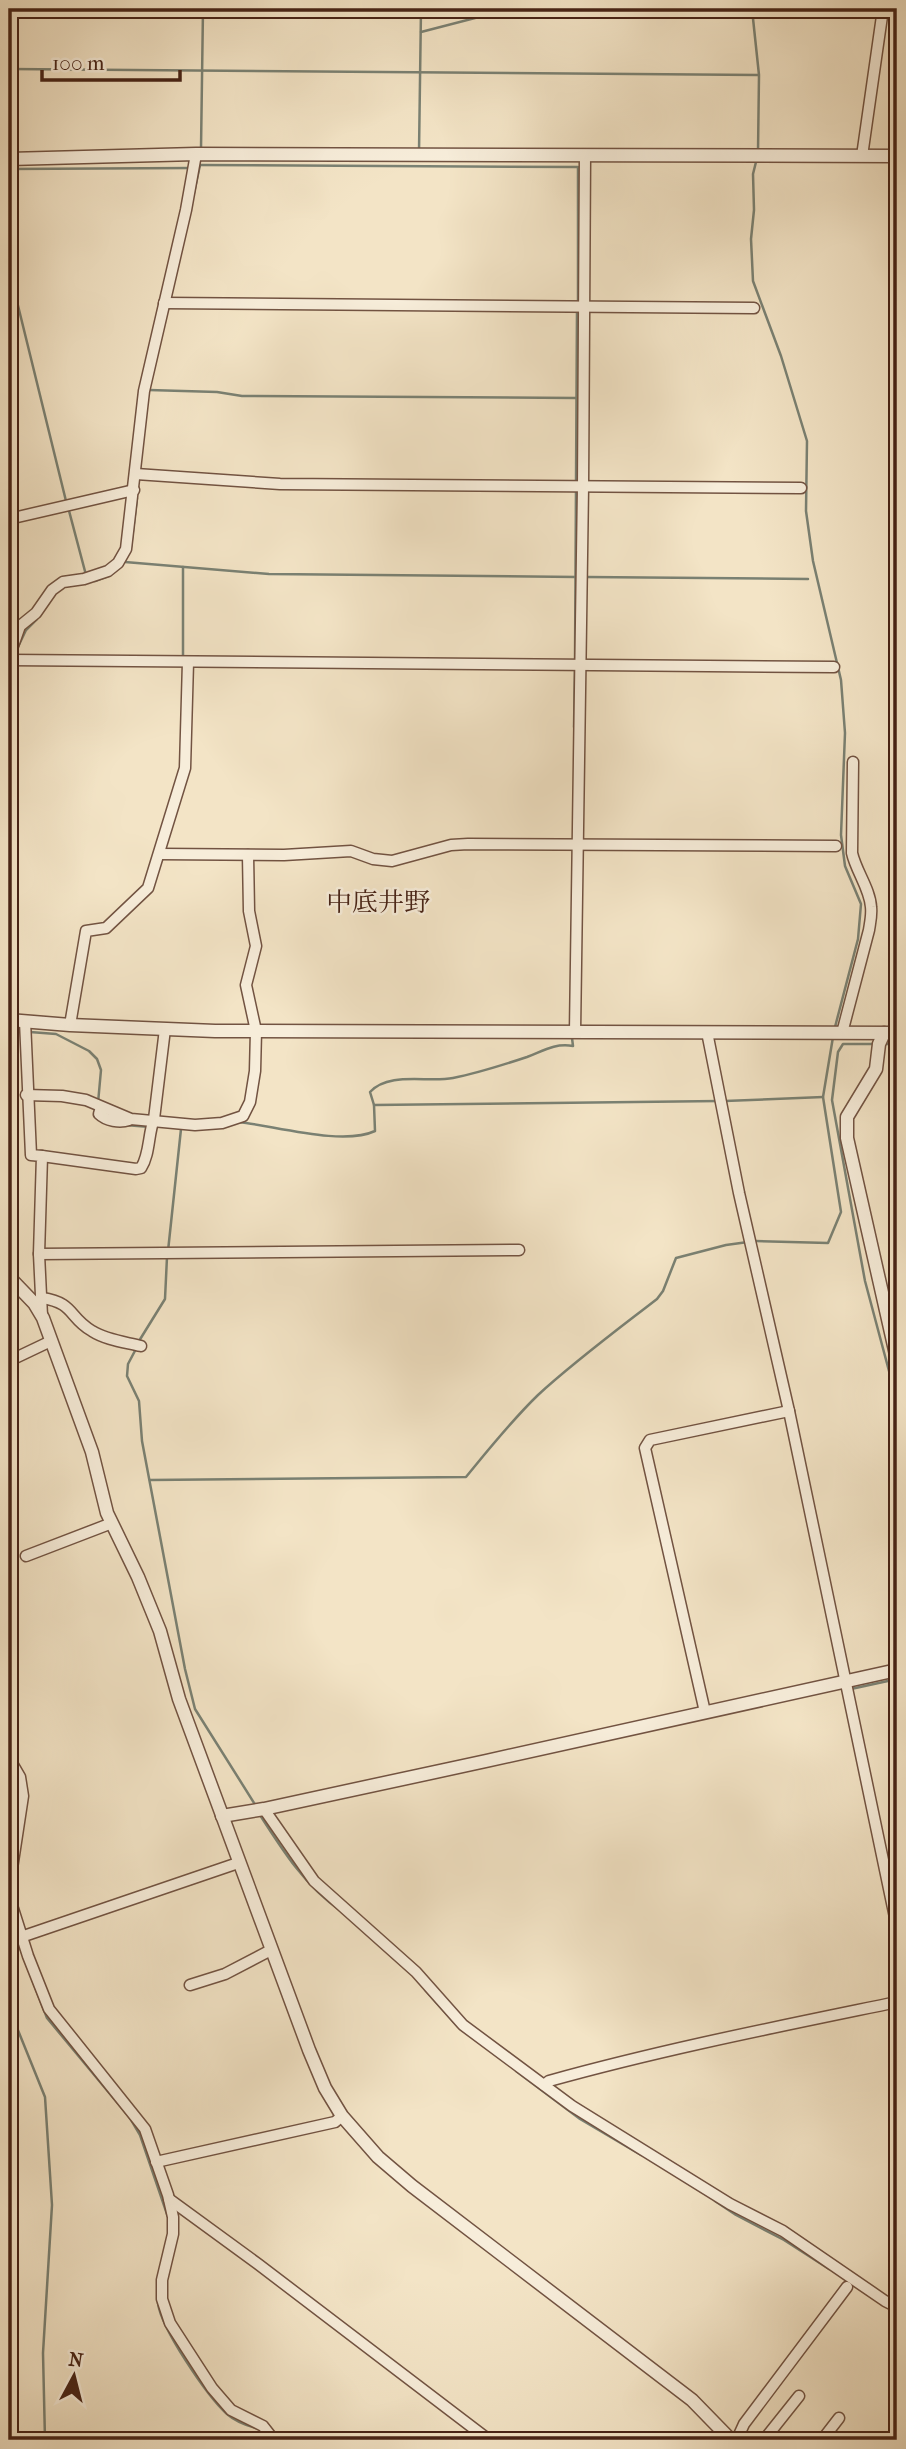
<svg xmlns="http://www.w3.org/2000/svg" width="906" height="2449" font-family="'IM FELL French Canon','Noto Serif JP',serif">
<rect width="100%" height="100%" fill="#f3e4c6"/>
<filter id="stains"><feTurbulence type="fractalNoise" baseFrequency=".00286" numOctaves="4"/><feColorMatrix values="0 0 0 0 .2 0 0 0 0 .09 0 0 0 0 .02 0 0 0 .5 -.17"/></filter>
<radialGradient id="worn" r=".72"><stop offset=".6" stop-color="#630" stop-opacity="0"/><stop offset="1" stop-color="#630" stop-opacity=".3"/></radialGradient>
<g fill="none" stroke-linecap="round" stroke-linejoin="round">
<!-- stream -->
<g stroke="#7a8173" stroke-width="2.5">
<polyline points="709,9 739,15 752,15"/>
<polyline points="752,9 759,75 758,152"/>
<polyline points="421,32 510,9"/>
<polyline points="9,69 758,75"/>
<polyline points="201,148 203,9"/>
<polyline points="419,152 421,9"/>
<polyline points="757,158 753,174 754,210 751,239 753,281 781,356 807,441 806,511 813,561 841,680 845,733 841,835 845,866 861,904 858,939 835,1027"/>
<polyline points="197,165 578,167 578,303"/>
<polyline points="9,169 191,168"/>
<polyline points="194,193 200,165"/>
<polyline points="9,269 66,501"/>
<polyline points="149,390 217,392 242,396 576,398"/>
<polyline points="576,482 577,310"/>
<polyline points="68,507 86,575"/>
<polyline points="131,547 137,498"/>
<polyline points="125,562 269,574 577,577"/>
<polyline points="587,577 808,579"/>
<polyline points="95,581 108,576"/>
<polyline points="16,651 26,630 37,619"/>
<polyline points="183,658 183,567"/>
<polyline points="575,660 576,488"/>
<polyline points="574,727 575,667"/>
<polyline points="9,1030 23,1031"/>
<polyline points="30,1032 56,1034 89,1051 97,1059 101,1070 98,1103"/>
<polyline points="876,1044 843,1044 838,1052 832,1100 865,1281 897,1401"/>
<polyline points="883,1044 897,1044"/>
<polyline points="725,1101 823,1097"/>
<path d="M374 1105 370 1092C389 1071 428 1083 453 1078 478 1073 503 1065 527 1057 543 1051 554 1043 573 1046L572 1038"/>
<path d="M239 1122C275 1126 343 1146 375 1131L374 1105 719 1101"/>
<polyline points="125,1125 150,1127"/>
<polyline points="755,1241 828,1243 841,1212 823,1097 833,1037"/>
<polyline points="168,1251 181,1129"/>
<polyline points="139,1341 165,1299 167,1257"/>
<polyline points="137,1347 128,1364 127,1376 139,1401 142,1441 185,1669 195,1709 256,1806"/>
<path d="M150 1480 466 1477C489 1449 512 1420 538 1395 575 1361 617 1330 657 1299L663 1291 676 1258 726 1245 748 1242"/>
<polyline points="851,1689 897,1679"/>
<path d="M260 1815C283 1851 306 1887 341 1911"/>
<polyline points="9,1852 17,1793"/>
<polyline points="9,1919 47,2018 130,2118 140,2135 168,2217"/>
<polyline points="425,1990 458,2027"/>
<polyline points="9,2008 45,2097 52,2205 43,2353 45,2440"/>
<polyline points="516,2071 580,2119 641,2155"/>
<polyline points="715,2201 736,2215 784,2240 829,2269"/>
<path d="M158 2303C161 2328 207 2396 227 2414 235 2421 245 2425 256 2428"/>
</g>
<defs>
<g id="minor">
<polyline points="862,156 883,9"/>
<polyline points="164,303 754,308"/>
<polyline points="136,474 280,484 801,488"/>
<polyline points="9,519 134,490"/>
<polyline points="9,657 20,626 36,613 52,590 63,582 84,579 108,571 118,563 126,549 144,391 186,210 196,154"/>
<polyline points="9,660 834,667"/>
<polyline points="160,854 284,855 351,851 373,859 392,861 451,845 468,844 836,846"/>
<polyline points="25,1021 31,1155 42,1156 39,1254 42,1316"/>
<polyline points="70,1025 86,931 106,928 148,888 185,768 188,662"/>
<polyline points="575,1032 583,487 585,155"/>
<polyline points="707,1032 739,1193 789,1411 897,1927"/>
<path d="M842 1033 869 930C870 923 872 915 871 907 870 889 856 871 852 853L853 762"/>
<polyline points="26,1095 62,1096 86,1100 131,1119 195,1125 222,1123 243,1116 250,1102 255,1071 256,1031 246,985 256,946 249,911 248,855"/>
<path d="M101 1107 99 1114C106 1121 120 1123 129 1120"/>
<path d="M42 1156 136 1169 141 1168C150 1154 148 1134 154 1119L165 1029"/>
<polyline points="39,1254 519,1250"/>
<path d="M42 1298C75 1303 68 1317 92 1331 106 1340 125 1342 141 1346"/>
<polyline points="9,1361 51,1341"/>
<polyline points="26,1556 112,1523"/>
<polyline points="705,1712 645,1448 650,1440 789,1411"/>
<polyline points="9,1758 20,1777 23,1796 9,1888"/>
<polyline points="264,1809 314,1881 416,1972 463,2025 572,2106 730,2204 783,2231 885,2301 897,2307"/>
<polyline points="9,1896 28,1956 49,2009 145,2129 168,2195 173,2217 173,2234 162,2280 162,2299 170,2323 212,2388 231,2410 263,2426 274,2440"/>
<polyline points="21,1937 238,1863"/>
<polyline points="190,1985 225,1974 271,1950"/>
<path d="M544 2085 549 2081C664 2049 781 2026 897 2002"/>
<polyline points="156,2162 335,2122 342,2116"/>
<polyline points="169,2199 258,2264 489,2440"/>
<polyline points="739,2435 744,2424 847,2287"/>
<polyline points="764,2440 799,2396"/>
<polyline points="822,2440 839,2418"/>
</g>
<g id="tertiary">
<polyline points="9,159 196,154 897,156"/>
<polyline points="9,1020 70,1025 215,1031 897,1033"/>
<polyline points="884,1033 879,1044 876,1069 847,1117 847,1138 897,1359"/>
<polyline points="9,1277 34,1303 43,1318 92,1452 107,1513 138,1577 160,1631 179,1699 309,2050 325,2088 342,2116 378,2157 412,2186 692,2400 731,2440"/>
<polyline points="222,1816 264,1809 486,1761 897,1670"/>
</g>
</defs>
<!-- minor casing -->
<use href="#minor" stroke="#725342" stroke-width="13"/>
<!-- tertiary casing -->
<use href="#tertiary" stroke="#725342" stroke-width="15"/>
<!-- minor -->
<use href="#minor" stroke="#f7edda" stroke-width="10"/>
<!-- tertiary -->
<use href="#tertiary" stroke="#f7edda" stroke-width="12"/>
</g>
<g text-anchor="middle" stroke-width="5" stroke-linejoin="round" paint-order="stroke">
<!-- quarter labels -->
<g font-size="26" fill="#472316" stroke="#f7edda">
<text x="378" y="911">中底井野</text>
</g>
</g>
<!-- margin -->
<rect width="906" height="2449" fill="none" stroke="#f3e4c6" stroke-width="35"/>
<rect x="10" y="10" width="885" height="2428" fill="none" stroke="#472316" stroke-width="3.5"/>
<rect x="18" y="18" width="871" height="2414" fill="none" stroke="#472316" stroke-width="2"/>
<!-- north arrow -->
<g transform="translate(74 2376) rotate(7)" stroke="#f7edda" stroke-width="5" paint-order="stroke">
<path d="M0-5L12 26L0 18L-12 26Z" fill="#472316"/>
<text y="-10" font-size="19" font-weight="bold" text-anchor="middle" fill="#472316">N</text>
</g>
<!-- scale -->
<path d="M42 70v10h138v-10" fill="none" stroke="#472316" stroke-width="3.5"/>
<text x="52" y="70" font-size="21" fill="#472316" stroke="#f7edda" stroke-width="5" paint-order="stroke">100 m</text>
<rect width="100%" height="100%" filter="url(#stains)"/>
<rect width="100%" height="100%" fill="url(#worn)"/>
</svg>
